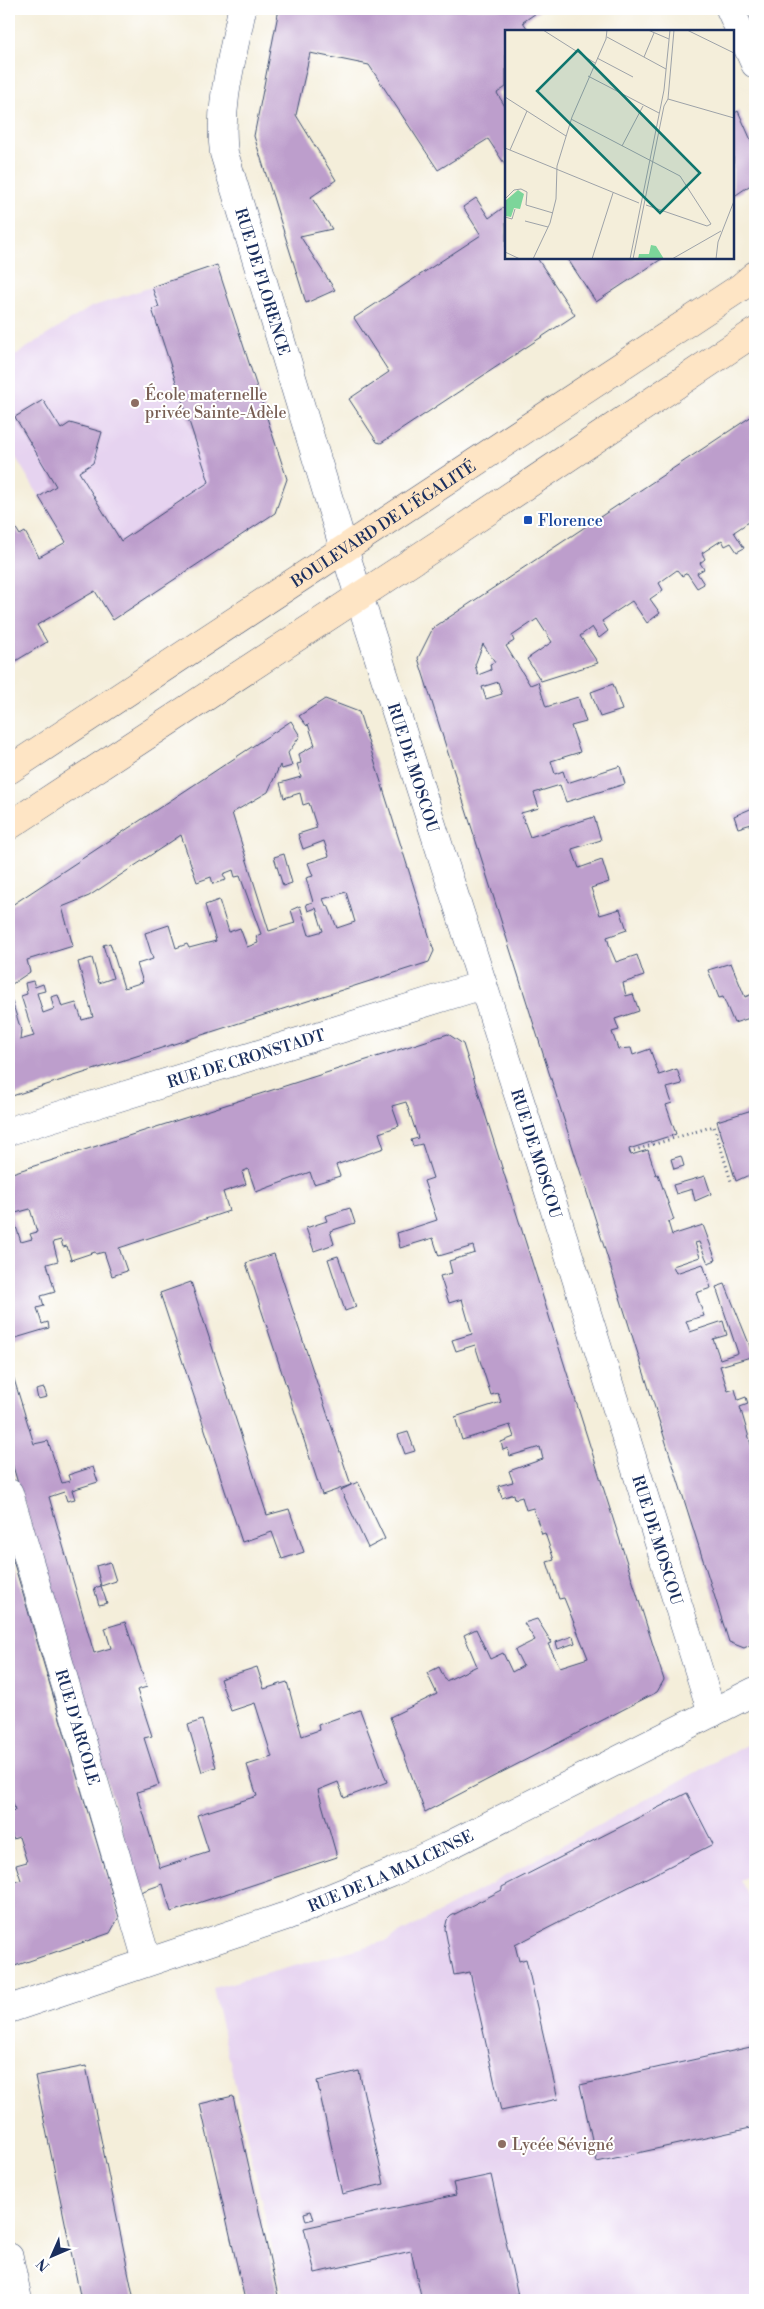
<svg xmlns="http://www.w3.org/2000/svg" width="764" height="2309" font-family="'Libre Bodoni',serif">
<rect width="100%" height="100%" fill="#fff"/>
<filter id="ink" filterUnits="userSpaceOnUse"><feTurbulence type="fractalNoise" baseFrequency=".02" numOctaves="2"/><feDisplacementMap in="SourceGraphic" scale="10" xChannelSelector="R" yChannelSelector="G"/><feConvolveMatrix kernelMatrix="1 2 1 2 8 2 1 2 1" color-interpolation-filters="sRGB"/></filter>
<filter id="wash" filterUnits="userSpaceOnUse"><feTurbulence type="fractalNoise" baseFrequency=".0096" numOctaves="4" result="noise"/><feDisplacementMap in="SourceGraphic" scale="20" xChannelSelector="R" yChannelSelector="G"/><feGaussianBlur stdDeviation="1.12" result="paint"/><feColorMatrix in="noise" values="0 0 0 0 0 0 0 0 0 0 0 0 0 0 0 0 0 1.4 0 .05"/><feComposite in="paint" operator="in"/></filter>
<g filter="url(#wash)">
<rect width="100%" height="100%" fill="#f4eeda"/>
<!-- built -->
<g fill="#e6d3f0">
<polygon points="217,265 287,479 275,513 113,620 9,446 9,359 91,307"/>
<polygon points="755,1740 755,1874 740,1880 755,1907 755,2300 284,2300 213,1988 386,1941"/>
</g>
<g id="blocks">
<!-- building -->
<g fill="#bd9ecc" fill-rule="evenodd">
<polygon points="279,9 542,9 523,22 529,31 506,31 506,87 497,93 506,108 506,166 488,139 438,170 369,65 310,53 296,115 336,180 311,197 332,229 300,236 335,290 306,303 254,136"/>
<polygon points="738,111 755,149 755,182 733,197 733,114"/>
<polygon points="476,198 489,218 504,207 506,211 506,258 537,258 575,315 381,443 377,442 349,399 389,372 354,318 481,235 463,207"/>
<polygon points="567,258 663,258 596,302"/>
<polygon points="217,265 287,479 275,513 113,620 95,591 37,625 47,642 9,665 9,520 10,519 20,535 25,532 39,557 66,542 39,497 56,486 15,417 43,400 61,429 70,423 102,432 93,463 79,472 121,541 209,482 152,309 159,307 152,287"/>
<path d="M755 414V518L734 532 744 548 737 552 731 543 725 546 722 540 702 553 705 559 700 563 704 569 697 573 704 584 697 588 687 573 682 576 677 570 659 583 663 590 650 599 660 613 647 623 632 601 602 621 608 631 599 638 592 627 580 636 598 663 541 681 527 659 552 642 537 619 512 636 514 641 506 646 530 685 538 682 546 707 578 697 586 722 571 726 580 752 551 761 555 774 563 771 567 783 620 766 625 784 566 802 560 785 534 793 539 808 521 813 530 837 594 817 601 840 572 849 579 868 602 860 609 882 591 888 600 915 620 909 627 930 607 937 610 948 616 962 637 955 644 976 623 983 626 996 633 994 639 1011 615 1019 619 1030 612 1032 618 1049 631 1048 633 1055 650 1049 659 1075 677 1069 682 1084 667 1088 672 1103 666 1105 676 1134 629 1149 631 1155 648 1150 656 1175 658 1174 674 1220 668 1222 672 1235 703 1225 716 1260 708 1263 699 1242 695 1243 700 1257 673 1266 676 1273 703 1264 711 1288 696 1293 704 1316 686 1321 690 1332 723 1321 727 1335 713 1339 720 1359 738 1353 716 1287 725 1284 754 1356 720 1366 728 1391 735 1389 738 1400 746 1397 748 1404 740 1407 755 1458V1547L751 1548 753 1556 755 1555V1643L744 1648 729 1642 418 658 433 628ZM483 644 495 662 490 664 491 670 478 675 475 665ZM498 682 502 694 486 699 482 687Z"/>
<polygon points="613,684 622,710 600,717 591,692"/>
<path d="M325 699 359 712 434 951 429 962 9 1097V992L21 1030 20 1040 34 1036 21 996 27 994 25 983 33 981 35 987 43 984 45 991 37 993 43 1013 54 1009 51 997 58 995 62 1007 76 1003 82 1020 93 1017 78 962 92 958 99 983 113 978 103 945 110 943 124 988 143 982 137 964 153 959 145 933 169 925 176 948 187 944 189 948 216 941 205 905 219 900 229 932 240 928 247 947 258 943 256 936 261 934 240 876 235 877 233 870 223 874 226 880 213 884 211 877 197 882 181 835 89 896 62 907 73 946 27 960 30 972 9 986V907L291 721 300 736 288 753 292 766 282 769 280 765 268 792 232 813 269 931 295 923 291 910 300 906 309 935 323 931 316 908 308 911 306 904 313 902 306 878 313 876 308 863 329 856 324 841 303 849 298 834 317 828 309 803 303 805 300 793 284 798 280 783 301 777 297 764 301 763 299 754 315 745 308 724 307 726 299 716ZM346 892 355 922 337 928 328 905 326 906 323 899Z"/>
<polygon points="755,807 755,823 738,828 734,816"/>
<polygon points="284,854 292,883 283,886 274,857"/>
<polygon points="731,963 745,997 755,993 755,1022 753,1017 734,1023 723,997 719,998 708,970"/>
<path d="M448 1034 463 1044 664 1680 657 1692 425 1812 390 1717 437 1694 427 1673 439 1667 446 1681 477 1666 464 1635 476 1629 490 1659 503 1653 512 1672 523 1666 515 1650 535 1640 524 1623 537 1619 552 1643 548 1644 560 1667 588 1658 564 1598 559 1599 547 1562 554 1560 545 1533 542 1534 533 1508 526 1510 522 1497 515 1499 514 1494 502 1498 498 1486 513 1482 509 1471 543 1459 540 1447 510 1456 508 1448 503 1450 501 1442 514 1437 510 1425 462 1440 455 1417 501 1402 498 1393 491 1395 475 1345 456 1351 452 1340 472 1334 462 1299 449 1303 440 1276 452 1273 449 1261 475 1253 473 1246 439 1256 433 1238 400 1248 397 1233 437 1220 424 1181 433 1178 422 1144 413 1146 411 1140 418 1138 406 1102 392 1106 399 1126 379 1133 384 1148 336 1165 340 1176 314 1184 310 1172 256 1192 248 1169 242 1172 246 1184 223 1192 229 1211 119 1248 127 1271 112 1276 104 1252 96 1254 95 1252 71 1260 67 1246 63 1247 61 1240 53 1242 58 1261 47 1264 55 1292 41 1296 44 1306 37 1308 42 1324 48 1322 49 1328 9 1340V1174ZM30 1209 37 1232 30 1234 32 1239 21 1242 12 1214Z"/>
<polygon points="755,1109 755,1190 749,1175 736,1181 717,1121"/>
<polygon points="681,1156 684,1166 674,1169 671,1159"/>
<polygon points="705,1176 711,1194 695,1201 692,1189 676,1194 673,1185"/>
<polygon points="350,1208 355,1223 330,1231 334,1244 314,1251 306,1228 327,1221 325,1216"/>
<polygon points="274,1254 351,1485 358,1482 385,1539 368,1548 341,1490 351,1485 322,1495 246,1263"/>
<polygon points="338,1256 356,1307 345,1311 328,1259"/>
<polygon points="191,1282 267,1515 289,1509 304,1552 282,1559 272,1532 242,1542 160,1293"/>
<polygon points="9,1363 34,1444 48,1441 62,1483 70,1481 68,1475 93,1467 98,1482 72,1490 75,1499 67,1501 64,1492 49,1497 94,1653 111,1648 105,1628 125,1622 147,1687 137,1690 152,1736 144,1738 159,1785 137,1792 160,1868 209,1852 197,1815 257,1796 247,1765 272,1757 255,1703 231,1711 220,1679 257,1667 264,1689 287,1682 302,1736 319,1730 318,1725 360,1710 387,1782 344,1798 338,1782 318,1790 337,1857 171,1912 163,1884 140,1892 9,1453"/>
<polygon points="44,1388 47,1397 38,1399 36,1390"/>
<polygon points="408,1432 415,1451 405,1454 398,1435"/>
<polygon points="9,1547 119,1917 110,1933 9,1968 9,1884 21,1880 16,1865 27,1862 19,1837 13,1839 9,1824 9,1812 15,1810 9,1789"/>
<polygon points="110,1562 116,1581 101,1586 107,1603 99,1605 94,1588 101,1586 96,1566"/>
<polygon points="573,1636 575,1643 558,1649 556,1642"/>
<polygon points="202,1720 216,1767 202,1772 188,1725"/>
<polygon points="687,1793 713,1844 515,1945 519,1961 526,1959 558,2099 501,2111 470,1972 454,1975 445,1929 447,1920 451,1916 502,1890 502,1887"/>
<polygon points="755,2046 755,2127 597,2162 580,2085"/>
<polygon points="86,2066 134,2300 81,2300 35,2076"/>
<polygon points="359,2071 384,2184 342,2194 317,2081"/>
<polygon points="233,2096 279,2300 245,2300 200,2104"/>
<polygon points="491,2175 519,2300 422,2300 411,2251 315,2273 304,2228 456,2195 453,2183"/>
<polygon points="311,2211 314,2219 306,2221 304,2213"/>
</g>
</g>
</g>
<g filter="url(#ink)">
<use href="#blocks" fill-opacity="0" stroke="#3c4c71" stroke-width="1"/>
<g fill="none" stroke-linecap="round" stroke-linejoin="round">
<defs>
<g id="minor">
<path id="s1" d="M242 9C233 56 218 105 224 153L344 549 545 1179 712 1713"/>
<polyline points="730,9 755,64"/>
<path id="s2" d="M9 1131 483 985"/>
<path id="s3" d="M9 1493 147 1961"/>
<polyline points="9,2257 18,2300"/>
</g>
<g id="tertiary">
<path id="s4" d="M9 2009 286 1916 391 1873 446 1847 755 1691"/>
</g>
<g id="secondary">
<path id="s5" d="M9 770C253 608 498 449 741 287L755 275"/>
<polyline points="9,826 442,542 755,332"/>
</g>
</defs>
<!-- minor casing -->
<use href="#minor" stroke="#3c4c71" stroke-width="29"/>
<!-- tertiary casing -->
<use href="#tertiary" stroke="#3c4c71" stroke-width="29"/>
<!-- secondary casing -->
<use href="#secondary" stroke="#3c4c71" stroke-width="29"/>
<!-- path -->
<polyline stroke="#3c4c71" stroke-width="3" stroke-dasharray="1 4" stroke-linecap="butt" points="629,1152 714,1126 731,1181"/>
<!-- minor -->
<use href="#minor" stroke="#fff" stroke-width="28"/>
<!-- tertiary -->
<use href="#tertiary" stroke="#fff" stroke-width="28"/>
<!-- secondary -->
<use href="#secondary" stroke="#fee5c5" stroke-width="28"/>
</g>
</g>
<!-- markers -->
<g fill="#8d6e63" stroke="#fff" stroke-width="2">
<circle cx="135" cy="403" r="5"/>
<circle cx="502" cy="2144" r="5"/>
</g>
<rect fill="#1a4fb4" stroke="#fff" stroke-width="2" x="523" y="515" width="10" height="10" rx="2.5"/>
<g text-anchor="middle" stroke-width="4" stroke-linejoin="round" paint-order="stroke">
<!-- street labels -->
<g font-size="16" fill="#1b2f5e" stroke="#fff">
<text dy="6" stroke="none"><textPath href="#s1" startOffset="280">RUE DE FLORENCE</textPath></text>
<text dy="6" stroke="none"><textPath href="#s5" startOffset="448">BOULEVARD DE L'ÉGALITÉ</textPath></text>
<text dy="6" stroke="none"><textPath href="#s1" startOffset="789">RUE DE MOSCOU</textPath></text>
<text dy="6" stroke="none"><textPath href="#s2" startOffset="248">RUE DE CRONSTADT</textPath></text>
<text dy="6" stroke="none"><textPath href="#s1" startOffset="1194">RUE DE MOSCOU</textPath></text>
<text dy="6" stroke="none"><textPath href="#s1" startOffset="1599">RUE DE MOSCOU</textPath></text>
<text dy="6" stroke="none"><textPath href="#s3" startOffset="244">RUE D'ARCOLE</textPath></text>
<text dy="6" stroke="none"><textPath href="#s4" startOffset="406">RUE DE LA MALCENSE</textPath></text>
</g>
<!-- education labels -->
<g font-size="16" fill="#785e54" stroke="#fff" text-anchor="start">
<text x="145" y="400">École maternelle<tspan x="145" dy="18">privée Sainte-Adèle</tspan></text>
<text x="512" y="2150">Lycée Sévigné</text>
</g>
<!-- transit labels -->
<g font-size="16" fill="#164399" stroke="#fff" text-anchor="start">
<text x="538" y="526">Florence</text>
</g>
</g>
<!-- overview -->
<g transform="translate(505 30)">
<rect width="229" height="229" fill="#f4eeda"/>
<path d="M13 160 19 164 15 179 9 178 6 187 0 186V171ZM146 215 151 216 159 229H133L134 224H144Z" fill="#7cd59a"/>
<path fill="none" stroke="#9da2a8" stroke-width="1" d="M38 0 90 33M143 0 164 9M182 0 229 23M102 7 161 39M139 27 149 3M92 28 128 47M83 46 154 83M0 67 61 106M163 69 229 88M66 89 175 146 206 194 202 196 141 175M117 116 138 76M0 118 134 173M5 120 22 81M0 169 9 160 16 159 22 162 21 175 48 183M0 187 7 189 10 179M20 191 43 197M0 222 15 229M28 229 45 193 51 169 52 136 67 87 101 9 102 0M87 229 108 163M125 229 159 60 165 0M128 229 159 76 163 69 169 0M167 229 216 201M211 229 213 212 229 171"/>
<path fill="#0f766e" fill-opacity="0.15" stroke="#0f766e" stroke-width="2.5" d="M73 20 195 143 155 183 32 61Z"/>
<rect width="229" height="229" fill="none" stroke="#1b2f5e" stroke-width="2.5"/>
</g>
<!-- margin -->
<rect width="764" height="2309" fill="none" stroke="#fff" stroke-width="30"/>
<!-- north arrow -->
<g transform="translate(52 2256) rotate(225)" stroke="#ffffff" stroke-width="4" paint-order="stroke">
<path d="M0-4L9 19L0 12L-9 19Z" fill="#1b2f5e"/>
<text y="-8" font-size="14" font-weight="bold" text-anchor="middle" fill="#1b2f5e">N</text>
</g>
</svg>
